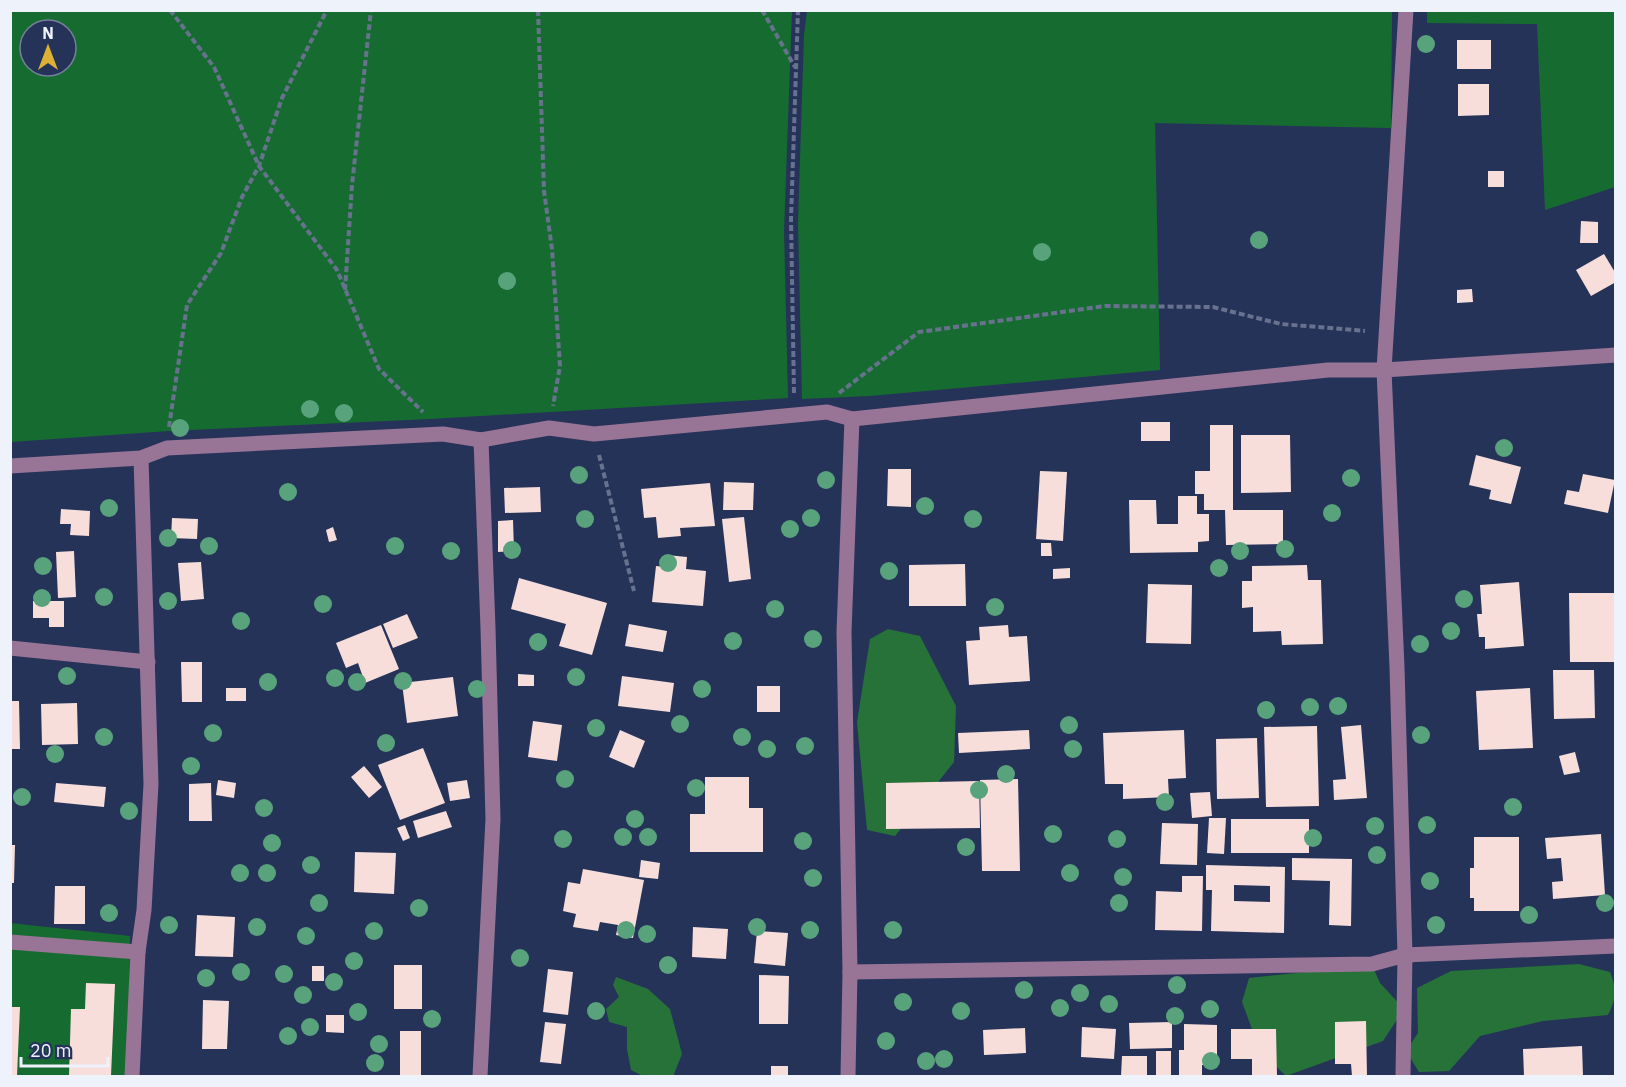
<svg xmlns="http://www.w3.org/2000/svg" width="1626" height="1087" font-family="'IBM Plex Sans',sans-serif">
<rect width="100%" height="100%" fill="#263359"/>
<!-- green -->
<g fill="#166c30" fill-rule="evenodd">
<path d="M11 10 792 11 784 231 788 398 430 419 169 431 11 442ZM30 30H66V66H30Z"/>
<polygon points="807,11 1392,11 1391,128 1155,123 1160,370 870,396 802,399 798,222 804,35"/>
<polygon points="1427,11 1615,11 1615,187 1545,210 1537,24 1427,23"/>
<polygon points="10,923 130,936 128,1076 11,1076"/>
</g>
<!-- forest -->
<g fill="#267239">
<polygon points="888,629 920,636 956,706 954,762 895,836 867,830 857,722 870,639"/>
<path d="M1579 964 1610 972C1617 989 1616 999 1608 1015L1543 1021 1480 1036 1449 1071 1419 1072 1406 1051 1418 1033 1417 988 1451 971Z"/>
<polygon points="1372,965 1380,983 1404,1009 1383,1041 1286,1076 1260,1051 1242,1002 1249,978"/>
<polygon points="616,977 648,989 670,1009 682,1054 674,1074 675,1076 643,1076 631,1070 627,1049 627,1027 609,1022 606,1009 619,997 613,985"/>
</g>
<!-- building -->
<g fill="#f7deda" fill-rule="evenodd">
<rect x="1457" y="40" width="34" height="29"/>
<polygon points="1458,84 1489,84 1489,115 1458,116"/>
<rect x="1488" y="171" width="16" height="16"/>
<polygon points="1581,221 1598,222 1598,243 1580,243"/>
<polygon points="1604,254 1616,274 1616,282 1591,296 1576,270"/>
<polygon points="1472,289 1473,302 1457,303 1457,290"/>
<rect x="1141" y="422" width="29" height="19"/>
<polygon points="1210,425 1233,425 1233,510 1283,510 1283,544 1226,545 1225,510 1204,510 1204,494 1195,494 1195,471 1210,471"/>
<polygon points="1241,435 1290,435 1291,492 1241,493"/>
<polygon points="1476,455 1521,467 1511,504 1489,499 1491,490 1469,485"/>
<polygon points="888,469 911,469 911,507 887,506"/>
<polygon points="1040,471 1067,472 1063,541 1036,539"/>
<polygon points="1583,474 1615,480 1608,513 1564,504 1567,490 1579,492"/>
<polygon points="724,482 754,483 753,510 723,510"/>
<polygon points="710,483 715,526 680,528 681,536 658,538 656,517 644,518 641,489"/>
<polygon points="540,487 541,512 505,513 504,488"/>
<polygon points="1178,496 1197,496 1197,514 1209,514 1209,541 1198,542 1198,552 1130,553 1129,500 1156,500 1157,524 1178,524"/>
<polygon points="61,509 90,511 89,536 70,535 71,524 60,524"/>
<polygon points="744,517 751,579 729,582 722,519"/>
<polygon points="172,518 198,519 197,539 171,538"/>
<polygon points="513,520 514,551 498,552 498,521"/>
<polygon points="333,527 337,540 329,542 326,530"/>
<polygon points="1041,543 1051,543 1052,556 1041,556"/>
<polygon points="74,551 76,597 58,598 56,552"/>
<polygon points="667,555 687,557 686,569 706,571 703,606 652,602 656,566 665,567"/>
<polygon points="201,562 204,599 181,601 178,563"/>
<polygon points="965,564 966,606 909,606 909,565"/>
<polygon points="1307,565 1308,580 1321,580 1323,644 1282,645 1281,631 1253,632 1253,607 1242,608 1242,581 1252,581 1252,566"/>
<polygon points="1070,568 1070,578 1053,579 1053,569"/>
<polygon points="519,578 607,603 592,655 559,646 566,624 511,609"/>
<polygon points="1519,582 1524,646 1485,649 1485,637 1479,637 1477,614 1482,614 1480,585"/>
<polygon points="1148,584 1192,585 1191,644 1146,643"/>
<polygon points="1569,593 1616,593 1616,662 1570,662"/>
<polygon points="33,601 64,601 64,627 49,627 49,618 33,618"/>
<polygon points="407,614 418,638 393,648 383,624"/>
<polygon points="629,624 667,631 663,652 625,646"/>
<polygon points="381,625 399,669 365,683 358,663 346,668 336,643"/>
<polygon points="1008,625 1009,637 1027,636 1030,681 969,685 966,641 980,640 979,627"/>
<polygon points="181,662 202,662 202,702 182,702"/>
<polygon points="1553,670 1594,670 1595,718 1554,719"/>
<polygon points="518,674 534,675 534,686 518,686"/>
<polygon points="622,676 674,683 670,712 618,706"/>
<polygon points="453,677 458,716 407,723 402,683"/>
<rect x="757" y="686" width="23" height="26"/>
<rect x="226" y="688" width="20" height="13"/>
<polygon points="1530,688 1533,748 1479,750 1476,691"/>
<polygon points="10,701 19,701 20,749 10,749"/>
<polygon points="77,703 78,744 42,745 41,704"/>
<polygon points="533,721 562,725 557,761 528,757"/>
<polygon points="1361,725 1367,798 1334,800 1333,780 1346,779 1341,727"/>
<polygon points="1317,726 1319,806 1266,807 1264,727"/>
<polygon points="620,730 645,741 634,768 609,757"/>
<polygon points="1029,730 1030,749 959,753 958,733"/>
<polygon points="1184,730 1186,778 1168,779 1169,797 1123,799 1123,784 1105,784 1103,733"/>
<polygon points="1257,738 1259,798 1217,799 1216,739"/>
<polygon points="423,748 445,803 400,820 378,765"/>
<polygon points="1575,752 1580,772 1564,775 1559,756"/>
<polygon points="364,766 382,787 369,798 351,777"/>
<polygon points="705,777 749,777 749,808 763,808 763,852 690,852 690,814 705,814"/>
<polygon points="1018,779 1020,871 982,871 980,780"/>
<polygon points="218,780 236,783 234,798 216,795"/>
<polygon points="467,780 470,798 450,801 447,783"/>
<polygon points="979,781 980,828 886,829 886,783"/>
<polygon points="56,783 106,787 104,807 54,802"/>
<polygon points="211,783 212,821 189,821 189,784"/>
<polygon points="1210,792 1212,816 1192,818 1190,793"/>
<polygon points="446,811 452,827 418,838 413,821"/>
<polygon points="1209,818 1226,818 1224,854 1207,853"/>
<rect x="1231" y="819" width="78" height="34"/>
<polygon points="1162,823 1198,824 1197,865 1160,864"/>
<polygon points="405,825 410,838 403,841 397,828"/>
<polygon points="1601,834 1605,895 1553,899 1552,882 1563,881 1561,858 1547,859 1545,838"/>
<polygon points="1474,837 1519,837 1519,911 1474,911 1474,898 1470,898 1470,868 1474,868"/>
<polygon points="10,845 15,845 14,883 10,883"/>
<polygon points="355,852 396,853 394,894 354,892"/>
<polygon points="1292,858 1352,859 1351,926 1329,925 1330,881 1292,880"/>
<polygon points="641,860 660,863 658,879 639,877"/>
<path d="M1206 865 1285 867 1284 933 1211 931 1212 890H1206ZM1234 885 1270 886V902L1234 901Z"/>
<polygon points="583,869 644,880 633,938 616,935 618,925 600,922 598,931 573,927 576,914 563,911 568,882 580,884"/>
<polygon points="1182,876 1203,876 1202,931 1155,930 1156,891 1182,892"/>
<polygon points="55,886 85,886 85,924 54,924"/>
<polygon points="197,915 235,917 233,957 195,956"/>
<polygon points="693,927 728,929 726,959 692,957"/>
<polygon points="757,931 788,933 785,966 754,963"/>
<rect x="394" y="965" width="28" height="44"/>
<rect x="312" y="966" width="12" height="15"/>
<polygon points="548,969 573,972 568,1015 543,1012"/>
<polygon points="759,975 789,976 788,1024 759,1024"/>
<polygon points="86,983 115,984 111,1076 69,1076 71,1009 85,1009"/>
<polygon points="203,1000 229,1001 227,1049 202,1049"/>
<polygon points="10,1007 20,1007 17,1076 10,1076"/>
<polygon points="326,1015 344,1015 344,1033 326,1032"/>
<polygon points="1366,1021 1367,1076 1352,1076 1351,1064 1335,1064 1335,1022"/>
<polygon points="545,1022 566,1024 561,1064 540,1062"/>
<polygon points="1172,1022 1172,1048 1130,1049 1129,1023"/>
<polygon points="1184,1024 1217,1025 1217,1065 1202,1065 1202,1076 1179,1076 1179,1050 1184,1050"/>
<polygon points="1082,1027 1116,1029 1114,1059 1081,1057"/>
<polygon points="1025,1028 1026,1053 984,1055 983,1030"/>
<polygon points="1231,1029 1276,1029 1277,1076 1252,1076 1252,1059 1231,1059"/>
<rect x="400" y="1031" width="21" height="45"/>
<polygon points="1582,1046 1583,1076 1524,1076 1523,1049"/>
<rect x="1156" y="1051" width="15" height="25"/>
<polygon points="1122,1056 1147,1056 1147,1076 1121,1076"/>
<rect x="771" y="1066" width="17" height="10"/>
</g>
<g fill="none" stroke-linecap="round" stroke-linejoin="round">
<!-- path -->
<g stroke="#68728e" stroke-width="4" stroke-dasharray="6 3" stroke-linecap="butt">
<polyline points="170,10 214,67 259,166 337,270 379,369 423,412"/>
<polyline points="538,10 544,191 552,249 560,366 553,406"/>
<polyline points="762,10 795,67"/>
<polyline points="345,290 352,185 371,10"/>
<polyline points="794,393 791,219 798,10"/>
<polyline points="839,393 919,332 1105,306 1213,307 1281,324 1365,331"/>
<polyline points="169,427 187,305 221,253 242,197 259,166 282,98 327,10"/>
<polyline points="599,455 634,591"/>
</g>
<!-- minor -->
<g stroke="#987496" stroke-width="15">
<polyline points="10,466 141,458 167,448 443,434 481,440 549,428 594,434 827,412 852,419 1328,370 1384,370 1616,355"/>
<polyline points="10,648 148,662"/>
<polyline points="10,942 138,952"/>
<polyline points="850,972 1372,964 1405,955 1616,946"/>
<polyline points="132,1076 138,952 144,910 151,784 141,458"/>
<polyline points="480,1076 493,819 488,628 481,440"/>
<polyline points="848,1076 850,972 844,632 852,419"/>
<polyline points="1403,1076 1405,955 1397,667 1384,370 1406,10"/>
</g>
</g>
<!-- trees -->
<g fill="#58a27c">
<circle cx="1426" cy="44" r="9"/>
<circle cx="1259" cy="240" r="9"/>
<circle cx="1042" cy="252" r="9"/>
<circle cx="507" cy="281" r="9"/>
<circle cx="310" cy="409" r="9"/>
<circle cx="344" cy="413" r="9"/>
<circle cx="180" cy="428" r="9"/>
<circle cx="1504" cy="448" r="9"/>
<circle cx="579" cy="475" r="9"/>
<circle cx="1351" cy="478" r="9"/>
<circle cx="826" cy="480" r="9"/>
<circle cx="288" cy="492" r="9"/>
<circle cx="925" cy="506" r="9"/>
<circle cx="109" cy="508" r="9"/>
<circle cx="1332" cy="513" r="9"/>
<circle cx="811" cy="518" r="9"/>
<circle cx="585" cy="519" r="9"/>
<circle cx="973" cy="519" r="9"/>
<circle cx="790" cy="529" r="9"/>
<circle cx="168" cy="538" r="9"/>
<circle cx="209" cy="546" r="9"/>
<circle cx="395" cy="546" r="9"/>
<circle cx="1285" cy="549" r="9"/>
<circle cx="512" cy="550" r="9"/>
<circle cx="451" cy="551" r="9"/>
<circle cx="1240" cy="551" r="9"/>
<circle cx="668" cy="563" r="9"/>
<circle cx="43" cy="566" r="9"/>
<circle cx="1219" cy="568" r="9"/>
<circle cx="889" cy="571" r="9"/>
<circle cx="104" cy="597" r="9"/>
<circle cx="42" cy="598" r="9"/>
<circle cx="1464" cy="599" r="9"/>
<circle cx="168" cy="601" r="9"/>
<circle cx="323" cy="604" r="9"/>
<circle cx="995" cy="607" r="9"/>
<circle cx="775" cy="609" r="9"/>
<circle cx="241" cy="621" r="9"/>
<circle cx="1451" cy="631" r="9"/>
<circle cx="813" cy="639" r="9"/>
<circle cx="733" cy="641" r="9"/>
<circle cx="538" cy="642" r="9"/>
<circle cx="1420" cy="644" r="9"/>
<circle cx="67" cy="676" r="9"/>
<circle cx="576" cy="677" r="9"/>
<circle cx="335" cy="678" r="9"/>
<circle cx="403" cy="681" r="9"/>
<circle cx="268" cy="682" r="9"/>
<circle cx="357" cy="682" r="9"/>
<circle cx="477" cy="689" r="9"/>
<circle cx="702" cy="689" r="9"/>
<circle cx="1338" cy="706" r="9"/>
<circle cx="1310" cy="707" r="9"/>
<circle cx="1266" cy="710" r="9"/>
<circle cx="680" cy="724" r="9"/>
<circle cx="1069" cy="725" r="9"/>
<circle cx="596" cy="728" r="9"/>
<circle cx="213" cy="733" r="9"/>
<circle cx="1421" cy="735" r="9"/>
<circle cx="104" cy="737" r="9"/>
<circle cx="742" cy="737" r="9"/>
<circle cx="386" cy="743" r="9"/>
<circle cx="805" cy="746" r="9"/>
<circle cx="767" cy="749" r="9"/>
<circle cx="1073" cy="749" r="9"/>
<circle cx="55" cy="754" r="9"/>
<circle cx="191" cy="766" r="9"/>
<circle cx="1006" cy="774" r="9"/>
<circle cx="565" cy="779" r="9"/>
<circle cx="696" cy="788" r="9"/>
<circle cx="979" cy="790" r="9"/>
<circle cx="22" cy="797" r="9"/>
<circle cx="1165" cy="802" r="9"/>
<circle cx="1513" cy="807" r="9"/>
<circle cx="264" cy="808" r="9"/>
<circle cx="129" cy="811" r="9"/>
<circle cx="635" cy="819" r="9"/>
<circle cx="1427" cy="825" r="9"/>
<circle cx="1375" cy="826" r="9"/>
<circle cx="1053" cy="834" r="9"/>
<circle cx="623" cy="837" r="9"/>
<circle cx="648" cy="837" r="9"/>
<circle cx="1313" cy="838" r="9"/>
<circle cx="563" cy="839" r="9"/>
<circle cx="1117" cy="839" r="9"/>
<circle cx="803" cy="841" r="9"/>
<circle cx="272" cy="843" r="9"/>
<circle cx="966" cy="847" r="9"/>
<circle cx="1377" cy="855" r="9"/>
<circle cx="311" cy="865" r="9"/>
<circle cx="240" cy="873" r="9"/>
<circle cx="267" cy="873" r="9"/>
<circle cx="1070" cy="873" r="9"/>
<circle cx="1123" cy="877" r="9"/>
<circle cx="813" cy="878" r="9"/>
<circle cx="1430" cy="881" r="9"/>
<circle cx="319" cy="903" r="9"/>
<circle cx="1119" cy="903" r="9"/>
<circle cx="1605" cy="903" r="9"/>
<circle cx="419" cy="908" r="9"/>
<circle cx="109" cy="913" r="9"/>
<circle cx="1529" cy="915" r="9"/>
<circle cx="169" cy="925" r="9"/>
<circle cx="1436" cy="925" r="9"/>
<circle cx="257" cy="927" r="9"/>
<circle cx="757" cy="927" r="9"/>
<circle cx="626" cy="930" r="9"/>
<circle cx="810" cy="930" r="9"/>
<circle cx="893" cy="930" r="9"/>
<circle cx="374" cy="931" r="9"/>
<circle cx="647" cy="934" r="9"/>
<circle cx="306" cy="936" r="9"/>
<circle cx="520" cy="958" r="9"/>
<circle cx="354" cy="961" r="9"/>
<circle cx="668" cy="965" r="9"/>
<circle cx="241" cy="972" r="9"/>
<circle cx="284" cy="974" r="9"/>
<circle cx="206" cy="978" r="9"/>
<circle cx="334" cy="982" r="9"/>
<circle cx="1177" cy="985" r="9"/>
<circle cx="1024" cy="990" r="9"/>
<circle cx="1080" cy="993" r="9"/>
<circle cx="303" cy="995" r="9"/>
<circle cx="903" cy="1002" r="9"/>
<circle cx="1109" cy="1004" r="9"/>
<circle cx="1060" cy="1008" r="9"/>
<circle cx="1210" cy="1009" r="9"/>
<circle cx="596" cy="1011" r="9"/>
<circle cx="961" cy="1011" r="9"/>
<circle cx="358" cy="1012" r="9"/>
<circle cx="1175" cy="1016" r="9"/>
<circle cx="432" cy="1019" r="9"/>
<circle cx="310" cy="1027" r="9"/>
<circle cx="288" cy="1036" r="9"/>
<circle cx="886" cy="1041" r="9"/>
<circle cx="379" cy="1044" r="9"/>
<circle cx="944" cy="1059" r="9"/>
<circle cx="926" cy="1061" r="9"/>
<circle cx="1211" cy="1061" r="9"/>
<circle cx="375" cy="1063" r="9"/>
</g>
<!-- border -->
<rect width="1626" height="1087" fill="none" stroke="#eef2fb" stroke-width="24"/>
<!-- north arrow -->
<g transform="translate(48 48)"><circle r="28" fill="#263359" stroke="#767f9a" stroke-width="1.5"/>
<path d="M0-4.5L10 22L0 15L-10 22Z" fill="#ddb133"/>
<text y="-9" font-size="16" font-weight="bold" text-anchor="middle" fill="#eef2fb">N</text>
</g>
<!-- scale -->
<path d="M21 1057v9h87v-9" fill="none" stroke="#eef2fb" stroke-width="3"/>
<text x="30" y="1057" font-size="18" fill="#eef2fb" stroke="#263359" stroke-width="4.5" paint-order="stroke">20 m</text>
</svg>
